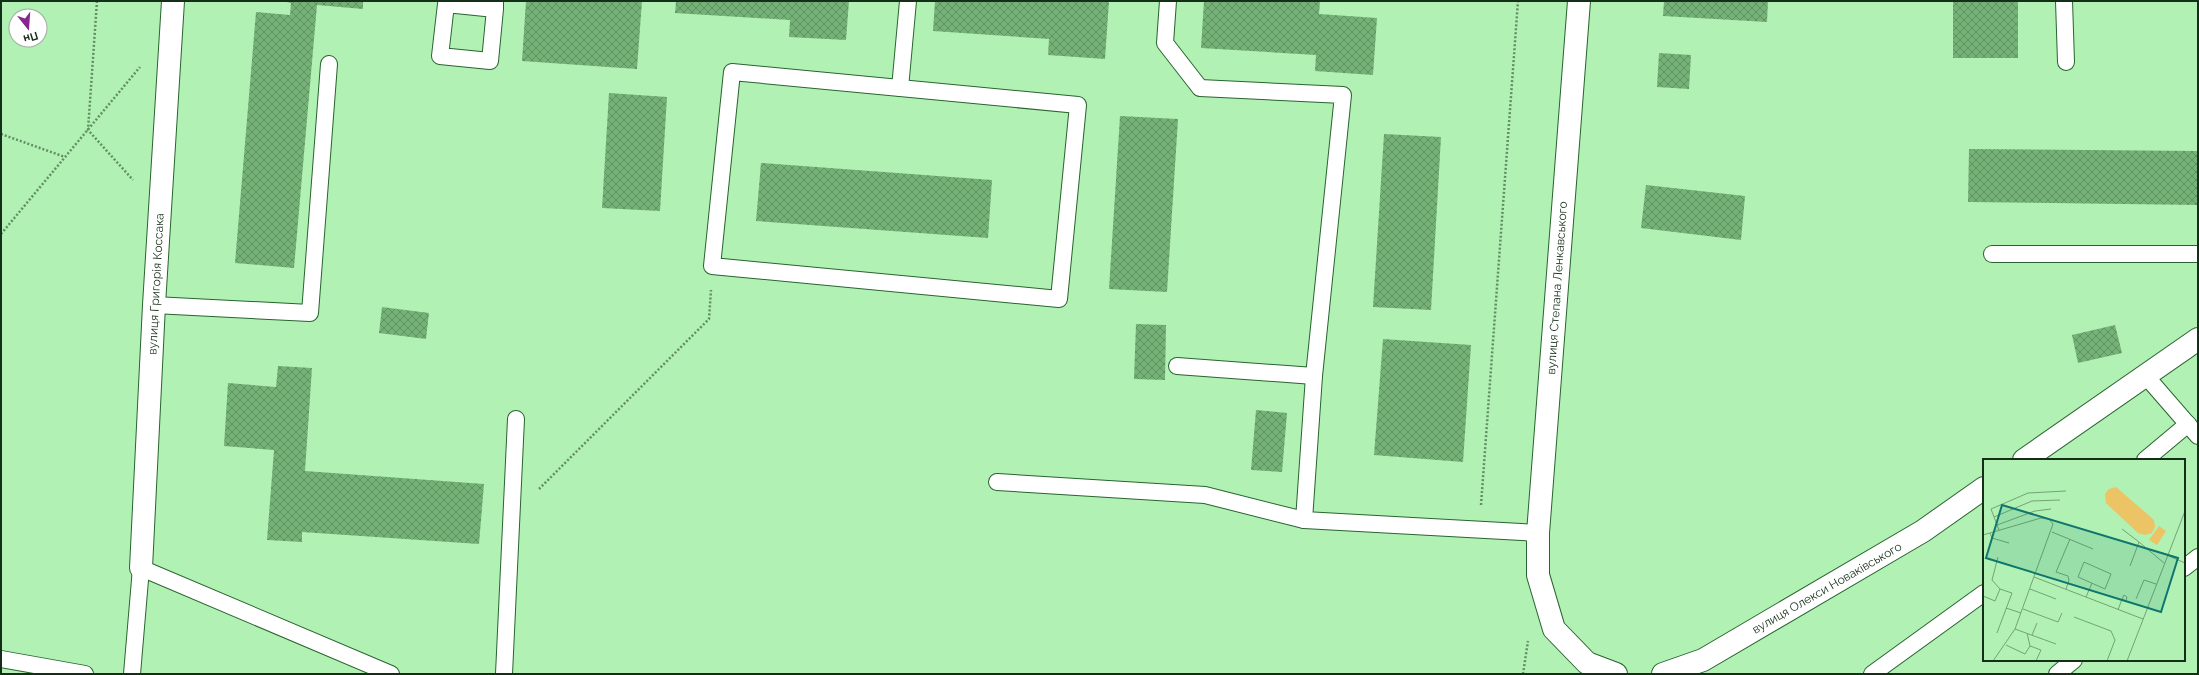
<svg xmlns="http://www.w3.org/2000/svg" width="2199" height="675" font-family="Raleway,sans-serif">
<defs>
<pattern id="building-cross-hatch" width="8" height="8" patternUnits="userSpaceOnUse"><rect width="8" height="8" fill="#75b278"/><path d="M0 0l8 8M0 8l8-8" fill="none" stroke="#5f9161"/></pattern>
</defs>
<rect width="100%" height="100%" fill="#b2f1b4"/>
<!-- building -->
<g fill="url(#building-cross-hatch)">
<polygon points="282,1 363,1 363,9 317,5 294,268 235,263 256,12 290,15 291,3"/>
<polygon points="526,1 642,1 637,69 522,61"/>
<polygon points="676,1 849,1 846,40 789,37 790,20 675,13"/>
<polygon points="935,1 1109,1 1105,59 1048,55 1049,39 933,31"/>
<polygon points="1204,1 1320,1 1319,14 1377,18 1373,75 1315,71 1316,55 1201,48"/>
<polygon points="1664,1 1768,1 1767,22 1663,16"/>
<rect x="1953" y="1" width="65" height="57"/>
<polygon points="1659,53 1691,55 1689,89 1657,87"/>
<polygon points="609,93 667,97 660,211 602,208"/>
<polygon points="1120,116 1178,119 1167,292 1109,289"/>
<polygon points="1384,134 1441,137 1431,310 1373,307"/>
<polygon points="1969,149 2198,151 2198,205 1968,202"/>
<polygon points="761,163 992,180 988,238 756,221"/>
<polygon points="1646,185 1745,196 1741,240 1641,228"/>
<polygon points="382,307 429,313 426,339 379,333"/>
<polygon points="1136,324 1166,325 1165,380 1134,379"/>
<polygon points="2115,325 2122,353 2078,363 2072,335"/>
<polygon points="1383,339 1471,345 1463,462 1374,455"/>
<polygon points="278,366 312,368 305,471 484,484 479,544 302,532 302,542 267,540 274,450 224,446 228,383 276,387"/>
<polygon points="1256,410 1287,413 1282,472 1251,470"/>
</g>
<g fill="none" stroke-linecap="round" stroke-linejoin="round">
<defs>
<g id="lane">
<polyline points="1168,1 1165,43 1200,88 1343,95 1314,376 1304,520"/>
<polyline points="2064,1 2066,62"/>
<polyline points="495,9 446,4 440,56 490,61 495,9 495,1"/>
<polygon points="732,72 1078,105 1059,299 712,266"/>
<polyline points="900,88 908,1"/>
<polyline points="1992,254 2198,254"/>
<polyline points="154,305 310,313 329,64"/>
<polyline points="1177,366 1314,376"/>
<polyline points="2145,375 2198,436"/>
<polyline points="2145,460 2188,424"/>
<polyline points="997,482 1205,495 1304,520 1538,533"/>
<polyline points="2184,568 2198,557"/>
<polyline points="1,659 85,674"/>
<polyline points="132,674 141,568 391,674"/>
<polyline points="504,674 516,419"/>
<polyline points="1872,674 1984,593"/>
<polyline points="2057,674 2074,660"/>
</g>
<g id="street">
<polyline points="1579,1 1538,533 1538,575 1554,629 1587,663 1616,674"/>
<polyline points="2024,460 2198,339"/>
<polyline points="141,568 154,305 173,1"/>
<polyline points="1663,674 1703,660 1923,531 1984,488"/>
</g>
</defs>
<!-- lane casing -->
<use href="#lane" stroke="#28642f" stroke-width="18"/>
<!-- street casing -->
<use href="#street" stroke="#28642f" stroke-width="24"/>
<!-- path -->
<g stroke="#628e64" stroke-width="2.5" stroke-dasharray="2 2" stroke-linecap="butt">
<polyline points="97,1 88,130 133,180"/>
<polyline points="1,134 65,157"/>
<polyline points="1,234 140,67"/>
<polyline points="539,489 709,319 711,290"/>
<polyline points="1481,505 1518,1"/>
<polyline points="1523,674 1528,641"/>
</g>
<!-- lane -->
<use href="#lane" stroke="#fff" stroke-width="16"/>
<!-- street -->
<use href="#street" stroke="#fff" stroke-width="22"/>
</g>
<g text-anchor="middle" stroke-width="3" stroke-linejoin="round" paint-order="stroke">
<!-- street labels -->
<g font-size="12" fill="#152e17" stroke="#fff">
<text transform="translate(156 284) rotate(-87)" y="4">вулиця Григорія Коссака</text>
<text transform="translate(1557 288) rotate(-86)" y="4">вулиця Степана Ленкавського</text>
<text transform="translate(1827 588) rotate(-30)" y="4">вулиця Олекси Новаківського</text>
</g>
</g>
<!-- overview -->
<g transform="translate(1983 459)">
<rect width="202" height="202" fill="#b2f1b4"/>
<path d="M133 28 171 61 172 68 169 74 162 76 155 74 123 44 122 35 126 30ZM176 67 183 72 174 86 166 81Z" fill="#ecc365"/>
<path fill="none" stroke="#73a375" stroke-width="1" d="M11 58 49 42 77 41M14 66 52 52 68 50M139 70 156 83M16 71 8 50 45 34 83 32M69 73 110 90M7 74 9 79 26 84M0 76 58 59 66 60 70 65 32 170 10 202M184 96 202 104M101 103 128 115 122 130 95 118ZM147 107 156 83 181 104M51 118 160 160M47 130 73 140M83 130 86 121 85 117 73 113 87 80M0 137 12 142 17 130M103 138 109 124M153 140 161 121 173 125M23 149 38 154M40 150 75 163 79 154M135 151 139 140 141 136 144 138 143 142 139 140M91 158 128 172 132 181 124 202M32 170 73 185M14 174 29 134 17 130 9 121 15 98M44 174 47 187M49 176 54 164M23 186 42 195 47 187 58 191 53 202M144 202 202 52"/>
<path fill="#0f766e" fill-opacity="0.15" stroke="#0f766e" stroke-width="2" d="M19 46 195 99 178 153 3 99Z"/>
<rect width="202" height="202" fill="none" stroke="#152e17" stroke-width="2"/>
</g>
<!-- border -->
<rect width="2199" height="675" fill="none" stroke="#152e17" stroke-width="4"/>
<!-- north arrow -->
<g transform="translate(28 28) rotate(163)"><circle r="19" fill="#ffffff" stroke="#a1aba2"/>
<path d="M0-3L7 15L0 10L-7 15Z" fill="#89268e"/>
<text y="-6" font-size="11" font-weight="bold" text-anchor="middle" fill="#152e17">Пн</text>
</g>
</svg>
